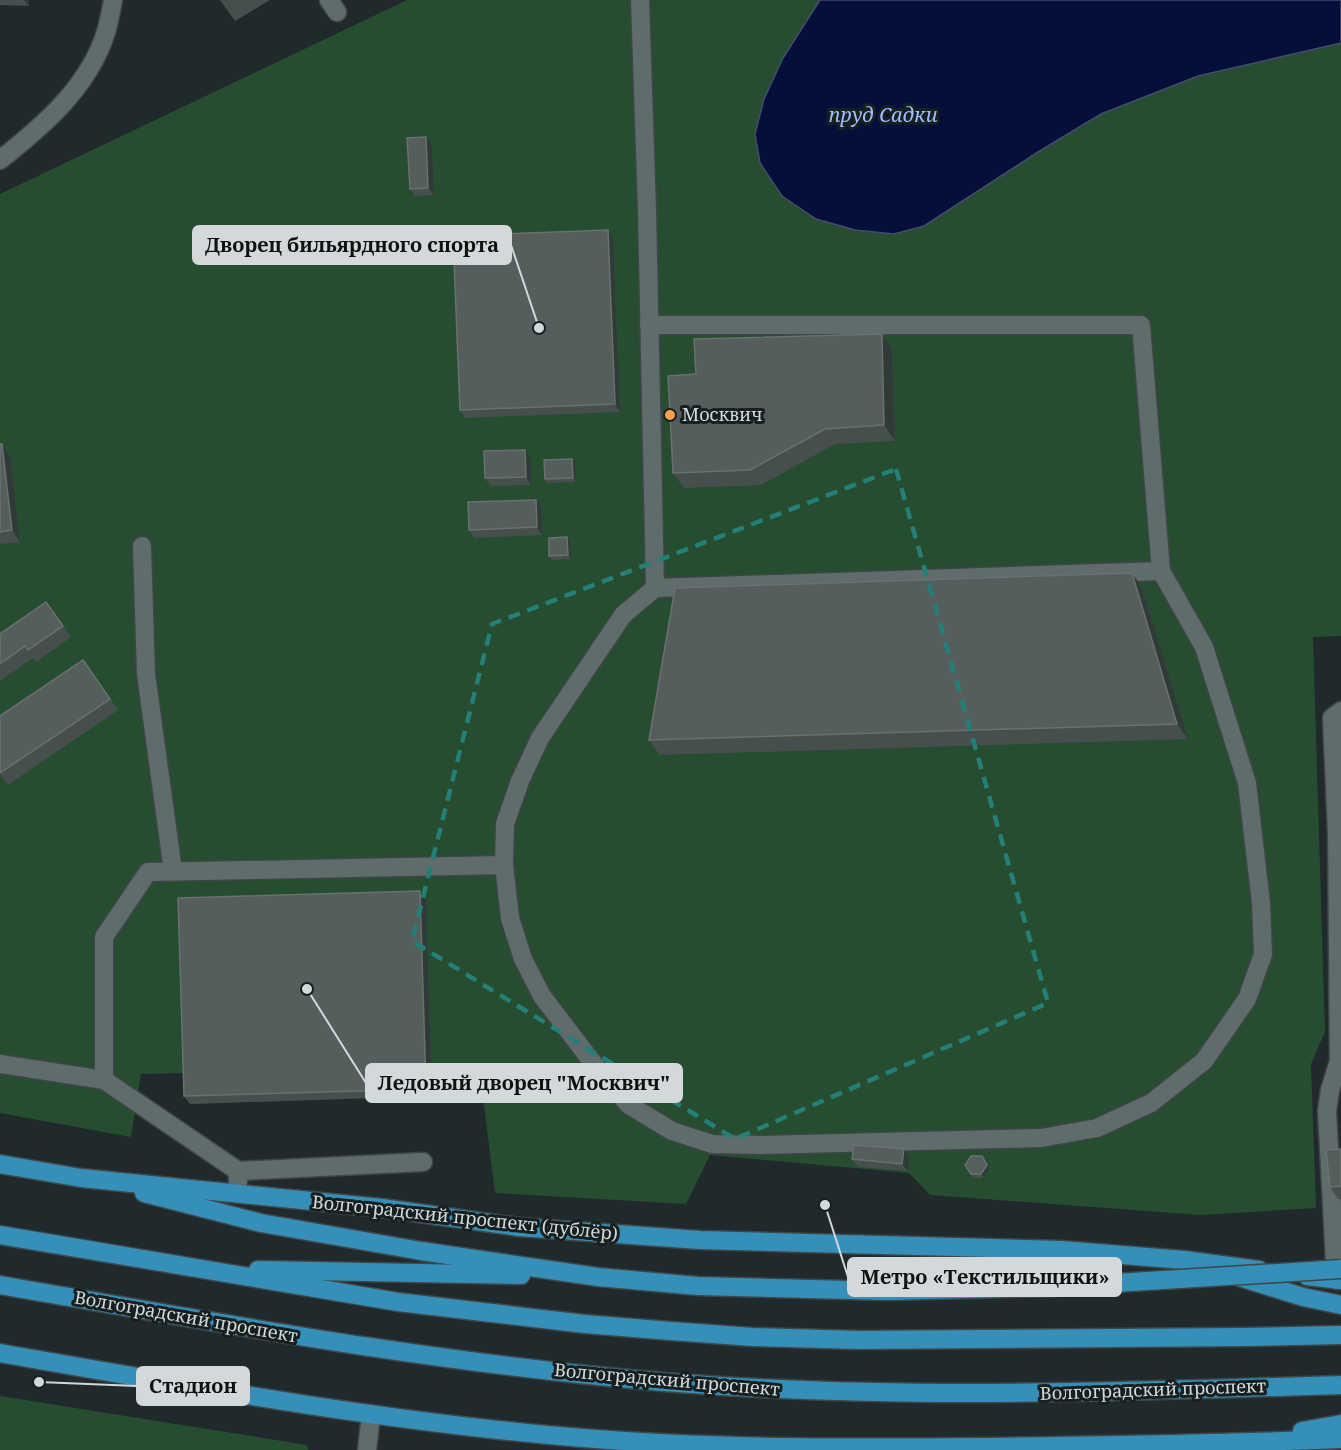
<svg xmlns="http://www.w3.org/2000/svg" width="1341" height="1450" font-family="'Noto Serif',serif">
<rect width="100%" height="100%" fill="#20292b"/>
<!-- green -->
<g fill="#264d30">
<polygon points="407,0 1341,0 1341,636 1313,637 1325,1032 1311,1064 1316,1208 1200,1215 930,1195 909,1173 710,1155 686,1204 495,1193 482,1089 432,1092 432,1096 190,1104 189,1073 141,1074 131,1137 0,1113 0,194"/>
<polygon points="0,1396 307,1445 308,1450 0,1450"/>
</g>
<!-- water -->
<polygon fill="#050f3a" stroke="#434c6a" stroke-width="1.5" points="820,0 1341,0 1341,43 1198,76 1101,114 1038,152 924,226 894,234 855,230 816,219 782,196 760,163 755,134 764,99 783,58"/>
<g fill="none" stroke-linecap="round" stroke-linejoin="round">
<defs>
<g id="minor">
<polyline points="329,0 337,12"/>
<polyline points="640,0 647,210 655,588"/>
<path d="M0 160C43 126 89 87 106 32 109 22 111 11 113 0"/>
<polyline points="649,325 1141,325 1161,571 1204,647 1247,783 1261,903 1263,954 1247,999 1204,1061 1151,1103 1097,1128 1041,1138 761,1145 712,1144 672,1131 629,1105 596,1067 542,996 523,959 510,918 504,865 505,824 520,781 540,738 623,615 655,588 1161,571"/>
<polyline points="142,546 146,674 173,871"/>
<polyline points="0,1064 104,1080"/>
<polyline points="238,1171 104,1080 104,937 148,872 504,865"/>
<polyline points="238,1183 238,1171 423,1162"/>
<polyline points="1336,1280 1327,1111 1330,1090 1339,1061 1337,832 1332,718 1341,711"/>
<polyline points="367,1450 371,1414"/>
</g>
<g id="major">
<polyline points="0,1164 81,1178 382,1208 519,1227 700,1240 1061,1250 1184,1260 1259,1270"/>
<polyline points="144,1193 261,1223 421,1251 598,1277 698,1286 888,1291 1051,1287"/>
<polyline points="0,1235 398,1302 585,1324 671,1331 753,1337 859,1340 1243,1337 1341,1335"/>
<polyline points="258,1270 521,1275"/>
<polyline points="1236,1276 1303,1297 1341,1305"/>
<polyline points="1307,1276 1341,1280"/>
<path d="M0 1285C220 1323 441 1364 664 1382 889 1400 1115 1392 1341 1385"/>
<path d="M0 1353C194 1387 387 1422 583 1438 716 1449 849 1448 982 1447 1102 1445 1221 1444 1341 1439"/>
<polyline points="1302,1431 1341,1424"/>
</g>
</defs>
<!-- minor casing -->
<use href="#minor" stroke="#3e4647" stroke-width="21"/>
<!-- major casing -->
<use href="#major" stroke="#3e4647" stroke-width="21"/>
<!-- minor -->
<use href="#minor" stroke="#606b6c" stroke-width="18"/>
<!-- major -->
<use href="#major" stroke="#358fb9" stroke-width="18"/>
<defs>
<polyline id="major-bridge" points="1051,1287 1341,1269"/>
</defs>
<!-- major-bridge casing -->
<use href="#major-bridge" stroke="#3e4647" stroke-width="21" stroke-linecap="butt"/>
<!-- major-bridge -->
<use href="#major-bridge" stroke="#358fb9" stroke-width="18"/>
</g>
<!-- wall -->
<g fill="#464f4e">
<polygon points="0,0 29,0 29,6 0,5"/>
<polygon points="220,0 270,0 235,21"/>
<polygon points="432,145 434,195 415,196 410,189"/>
<polygon points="613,238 620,412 465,418 460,410"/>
<polygon points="882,334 892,349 895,441 835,444 761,485 684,488 673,473 696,374"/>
<polygon points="0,444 2,444 10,456 20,542 0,544"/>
<polygon points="530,458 531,485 490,486 485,478"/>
<polygon points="575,463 576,482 547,483 545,479"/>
<polygon points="536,500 541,507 542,535 474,538 469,530"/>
<polygon points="570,541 571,559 552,560 549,556"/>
<polygon points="1132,573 1142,588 1188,739 660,755 649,740"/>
<polygon points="46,602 71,637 36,662 33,658 0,681 0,634"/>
<polygon points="83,660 118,710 8,785 0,774 0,716"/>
<polygon points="420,891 426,899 432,1096 190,1104 184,1096"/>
<polygon points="904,1149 909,1157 908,1171 858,1167 852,1159"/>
<polygon points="1341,1149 1341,1199 1338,1199 1330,1187"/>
<polygon points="989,1169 984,1178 973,1178 971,1174"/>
</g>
<!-- shaded-wall -->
<g fill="#303a39">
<polygon points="24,0 29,0 29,6"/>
<polygon points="426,137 432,145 434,195 428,188"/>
<polygon points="608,230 613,238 620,412 615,404"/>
<polygon points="882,334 892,349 895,441 884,425"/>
<polygon points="2,444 10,456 20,542 12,530"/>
<polygon points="525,450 530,458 531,485 526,477"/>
<polygon points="572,459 575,463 576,482 573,478"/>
<polygon points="536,500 541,507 542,535 537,527"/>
<polygon points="567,537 570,541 571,559 568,555"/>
<polygon points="1132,573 1142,588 1188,739 1177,724"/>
<polygon points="420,891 426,899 432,1096 426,1089"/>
<polygon points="904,1149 909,1157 908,1171 902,1164"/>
<polygon points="982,1156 989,1169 984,1178 981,1174"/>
</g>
<!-- building -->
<g fill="#555e5d" stroke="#697170" stroke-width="1.5">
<polygon points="426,137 428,188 410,189 407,138"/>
<polygon points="608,230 615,404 460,410 453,236"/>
<polygon points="882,334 884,425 825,429 750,470 673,473 668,376 696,374 694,339"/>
<polygon points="0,444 2,444 12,530 0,532"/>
<polygon points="525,450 526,477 485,478 484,451"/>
<polygon points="572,459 573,478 545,479 544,460"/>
<polygon points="536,500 537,527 469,530 468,502"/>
<polygon points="567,537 568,555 549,556 549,538"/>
<polygon points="1132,573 1177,724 649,740 675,588"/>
<polygon points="46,602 63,626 28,650 25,646 0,664 0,634"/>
<polygon points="83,660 110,699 0,773 0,716"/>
<polygon points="420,891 426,1089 184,1096 178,898"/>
<polygon points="854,1145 904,1149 902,1164 852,1159"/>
<polygon points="1341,1149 1341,1186 1330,1187 1326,1150"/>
<polygon points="971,1156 982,1156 987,1165 981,1174 971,1174 965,1165"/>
</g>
<!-- marked area -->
<path fill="none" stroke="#238079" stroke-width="4.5" stroke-dasharray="12 8" stroke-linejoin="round" d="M896 469 1048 1003 735 1139 412 941 492 624Z"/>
<!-- markers -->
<circle fill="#f7a149" stroke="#172021" stroke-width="2" cx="670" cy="415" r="6"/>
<g text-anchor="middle" stroke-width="6" stroke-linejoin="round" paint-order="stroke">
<!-- poi labels -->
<g font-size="18" fill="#d3d9da" stroke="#172021" text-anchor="start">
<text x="682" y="421">Москвич</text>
</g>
<!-- street labels -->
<g font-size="18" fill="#d3d9da" stroke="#172021">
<text transform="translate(465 1218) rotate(6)" y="6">Волгоградский проспект (дублёр)</text>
<text transform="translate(186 1317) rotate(10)" y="6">Волгоградский проспект</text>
<text transform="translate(667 1380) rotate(5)" y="6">Волгоградский проспект</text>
<text transform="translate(1153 1390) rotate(-2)" y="6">Волгоградский проспект</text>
</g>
<!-- water labels -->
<g font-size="20" font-style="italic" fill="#a3bdfa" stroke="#172021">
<text x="883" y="122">пруд Садки</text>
</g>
</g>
<!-- callouts -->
<path fill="none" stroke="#d3d9da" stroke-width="2" d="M539 328L511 245M307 989L366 1083M825 1205L848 1277M39 1382L137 1386"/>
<g fill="#d3d9da" stroke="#172021" stroke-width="2">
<circle cx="539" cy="328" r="6"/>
<circle cx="307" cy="989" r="6"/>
<circle cx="825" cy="1205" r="6"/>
<circle cx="39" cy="1382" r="6"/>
</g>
<g fill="#d3d9da" stroke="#d3d9da" stroke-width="2">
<rect x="193" y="226" width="318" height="38" rx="6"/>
<rect x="366" y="1064" width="316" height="38" rx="6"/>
<rect x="848" y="1258" width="273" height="38" rx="6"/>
<rect x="137" y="1367" width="112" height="38" rx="6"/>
</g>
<g font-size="20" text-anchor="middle" font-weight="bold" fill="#111">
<text x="352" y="252">Дворец бильярдного спорта</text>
<text x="524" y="1090">Ледовый дворец "Москвич"</text>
<text x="985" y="1284">Метро «Текстильщики»</text>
<text x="193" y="1393">Стадион</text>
</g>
</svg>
